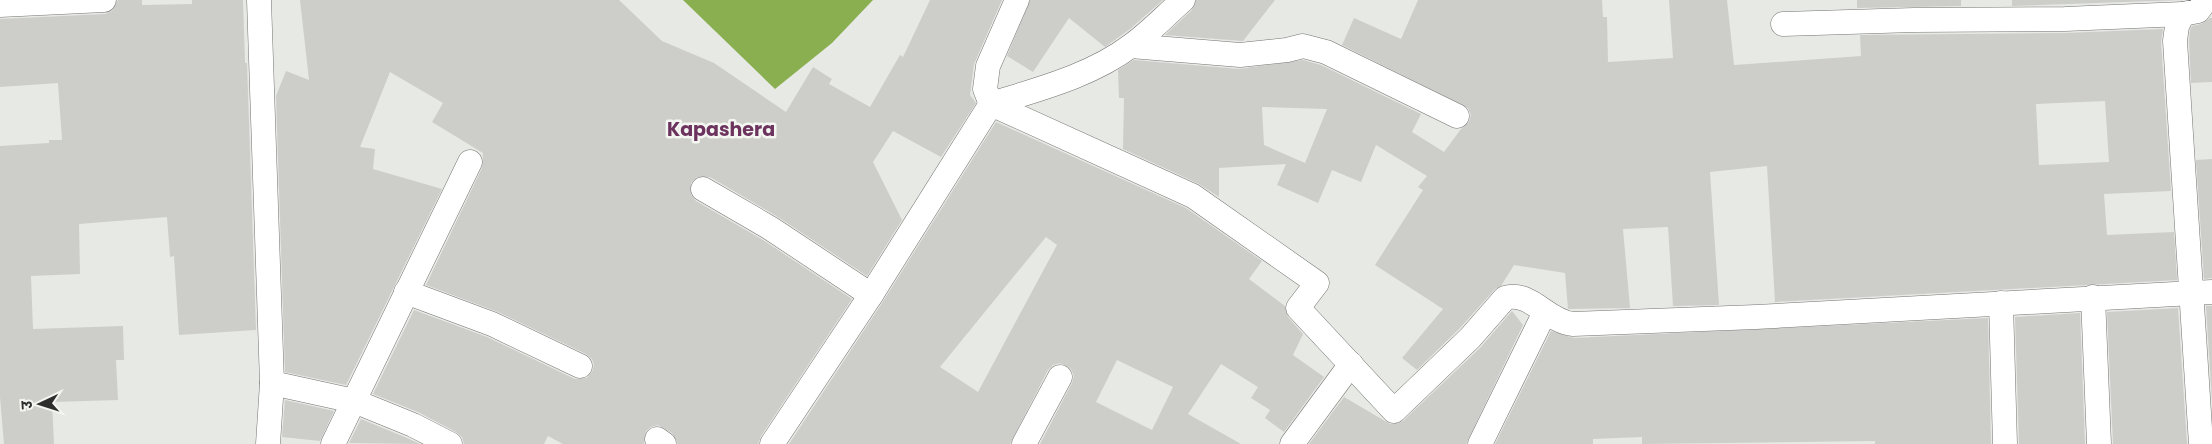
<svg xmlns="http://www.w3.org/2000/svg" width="2212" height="444" font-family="Poppins,'Noto Sans Devanagari',sans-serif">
<rect width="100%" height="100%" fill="#e7e9e5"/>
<!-- water -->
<polygon fill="#8aaf51" points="683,0 873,0 832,43 775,89"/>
<!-- building -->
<g fill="#cdceca" fill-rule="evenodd">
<polygon points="118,0 142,0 142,5 192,4 192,0 243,0 245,63 247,63 256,330 179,335 174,256 170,257 167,217 79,224 80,274 31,276 33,329 123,326 124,360 116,360 118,400 52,402 54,444 4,444 0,397 0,146 49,143 49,140 62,140 58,83 0,87 0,19 105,14 112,11"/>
<polygon points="300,0 619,0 662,41 714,63 786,112 813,67 832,79 829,84 870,107 900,55 903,57 930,0 1002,0 974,64 970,95 976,103 941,157 893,131 873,162 902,220 867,276 778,217 710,177 697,177 691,183 691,195 696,201 763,240 852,299 761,436 758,444 678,444 672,433 658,425 651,427 646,431 644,444 563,444 548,436 544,444 464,444 462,437 456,432 418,412 373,394 414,310 487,337 575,379 587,378 592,372 594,365 592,359 586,354 498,312 426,285 482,168 483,153 432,122 443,103 390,72 360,147 375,149 373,169 442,189 346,385 285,372 276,96 286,71 309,80"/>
<polygon points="1030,0 1163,0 1130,29 1105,47 1069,18 1033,72 1007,56"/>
<polygon points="1196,0 1275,0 1243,41 1165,35 1192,10"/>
<path d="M1418 0H1602L1603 17H1607L1608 62 1673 58 1669 0H1727L1734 65 1861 56 1860 35 2065 33 2163 29 2161 42 2171 191 2104 194 2107 235 2174 232 2177 280 1775 302 1767 166 1710 172 1719 305 1673 306 1668 227 1623 229 1630 308 1568 309 1565 273 1514 265 1501 286 1495 289 1460 328 1417 370 1402 358 1443 309 1375 265 1423 190 1418 187 1427 176 1376 145 1361 182 1332 170 1318 203 1277 185 1286 164 1219 168V197L1199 184 1123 149 1124 98H1119L1118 70 1134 60 1239 69 1303 60 1321 65 1421 114 1412 132 1444 152 1461 129 1469 122 1471 115 1468 108 1342 45 1354 18 1401 39ZM2105 101 2109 162 2039 165 2036 104ZM1262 107 1327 109 1305 163 1264 145Z"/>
<polygon points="1857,0 1961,0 1961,6 1857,8"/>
<polygon points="2012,0 2183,0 2012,6"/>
<polygon points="2210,18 2212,18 2212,82 2191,83 2189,41 2190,30 2192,26 2201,24"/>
<path d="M996 122 1186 208 1262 261 1249 279 1285 306 1288 317 1303 334 1293 355 1324 377 1284 432 1265 418 1270 410 1251 398 1258 387 1221 364 1188 414 1241 444H1040L1072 383 1074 376 1071 369 1060 363 1053 365 1048 370 1010 444H789L882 303ZM1046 237 1057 245 978 392 940 367ZM1117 360 1173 387 1152 430 1096 402Z"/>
<polygon points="2212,159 2212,278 2204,279 2196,160"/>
<polygon points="2206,306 2212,306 2212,401"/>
<polygon points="2178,308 2187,444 2113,444 2107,312"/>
<polygon points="1512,311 1523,325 1466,444 1309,444 1344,397 1390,424 1397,424 1403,421 1480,348"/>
<polygon points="2080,313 2085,444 2019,444 2015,317"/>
<polygon points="1988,318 1991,444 1875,444 1875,441 1642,444 1642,437 1593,439 1593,444 1495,444 1551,331 1574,338"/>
<polygon points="285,400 334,411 320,441 282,437"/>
<polygon points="361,419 407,438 420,444 349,443"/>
</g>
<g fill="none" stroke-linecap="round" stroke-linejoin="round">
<defs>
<g id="minor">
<polyline points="259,0 272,383 268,444"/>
<path d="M1017 0 988 66 985 89 991 104 1193 196 1317 283 1298 308 1394 411 1470 338 1505 298C1530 290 1548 322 1573 324L1756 317 2212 292"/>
<polyline points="0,5 104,0"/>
<polyline points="1783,24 1914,20 2065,19 2183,14"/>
<polyline points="1131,46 1240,55 1287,50 1303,46 1326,52 1457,116"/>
<polyline points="703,189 770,228 871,295"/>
<polyline points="406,292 492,324 580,366"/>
<polyline points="2093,297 2099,444"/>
<polyline points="2001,303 2005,444"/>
<polyline points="272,383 354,401 413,425 450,444"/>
<polyline points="657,439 664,444"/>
<polyline points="333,444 470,162"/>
<path d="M772 444 871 295 991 104C1039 89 1091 76 1132 45 1150 32 1166 15 1183 0"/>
<polyline points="1024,444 1060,377"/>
<polyline points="1292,444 1351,364"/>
<polyline points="1480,444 1545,312"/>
<polyline points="2201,444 2175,41 2177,26 2183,14 2198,11 2206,0"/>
</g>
</defs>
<!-- minor casing -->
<use href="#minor" stroke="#737571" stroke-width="25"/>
<!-- minor -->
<use href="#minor" stroke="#fff" stroke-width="24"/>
</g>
<g text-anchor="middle" stroke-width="5" stroke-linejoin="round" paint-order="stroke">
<!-- district labels -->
<g font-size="19" font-weight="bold" fill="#6c335e" stroke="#f4f6f2">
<text x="721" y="136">Kapashera</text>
</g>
</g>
<!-- north arrow -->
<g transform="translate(40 404) rotate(266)" stroke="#f4f6f2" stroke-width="4" paint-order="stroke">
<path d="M0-4L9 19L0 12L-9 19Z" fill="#2e2e2d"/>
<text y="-8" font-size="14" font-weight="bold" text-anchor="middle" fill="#2e2e2d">उ</text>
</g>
</svg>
